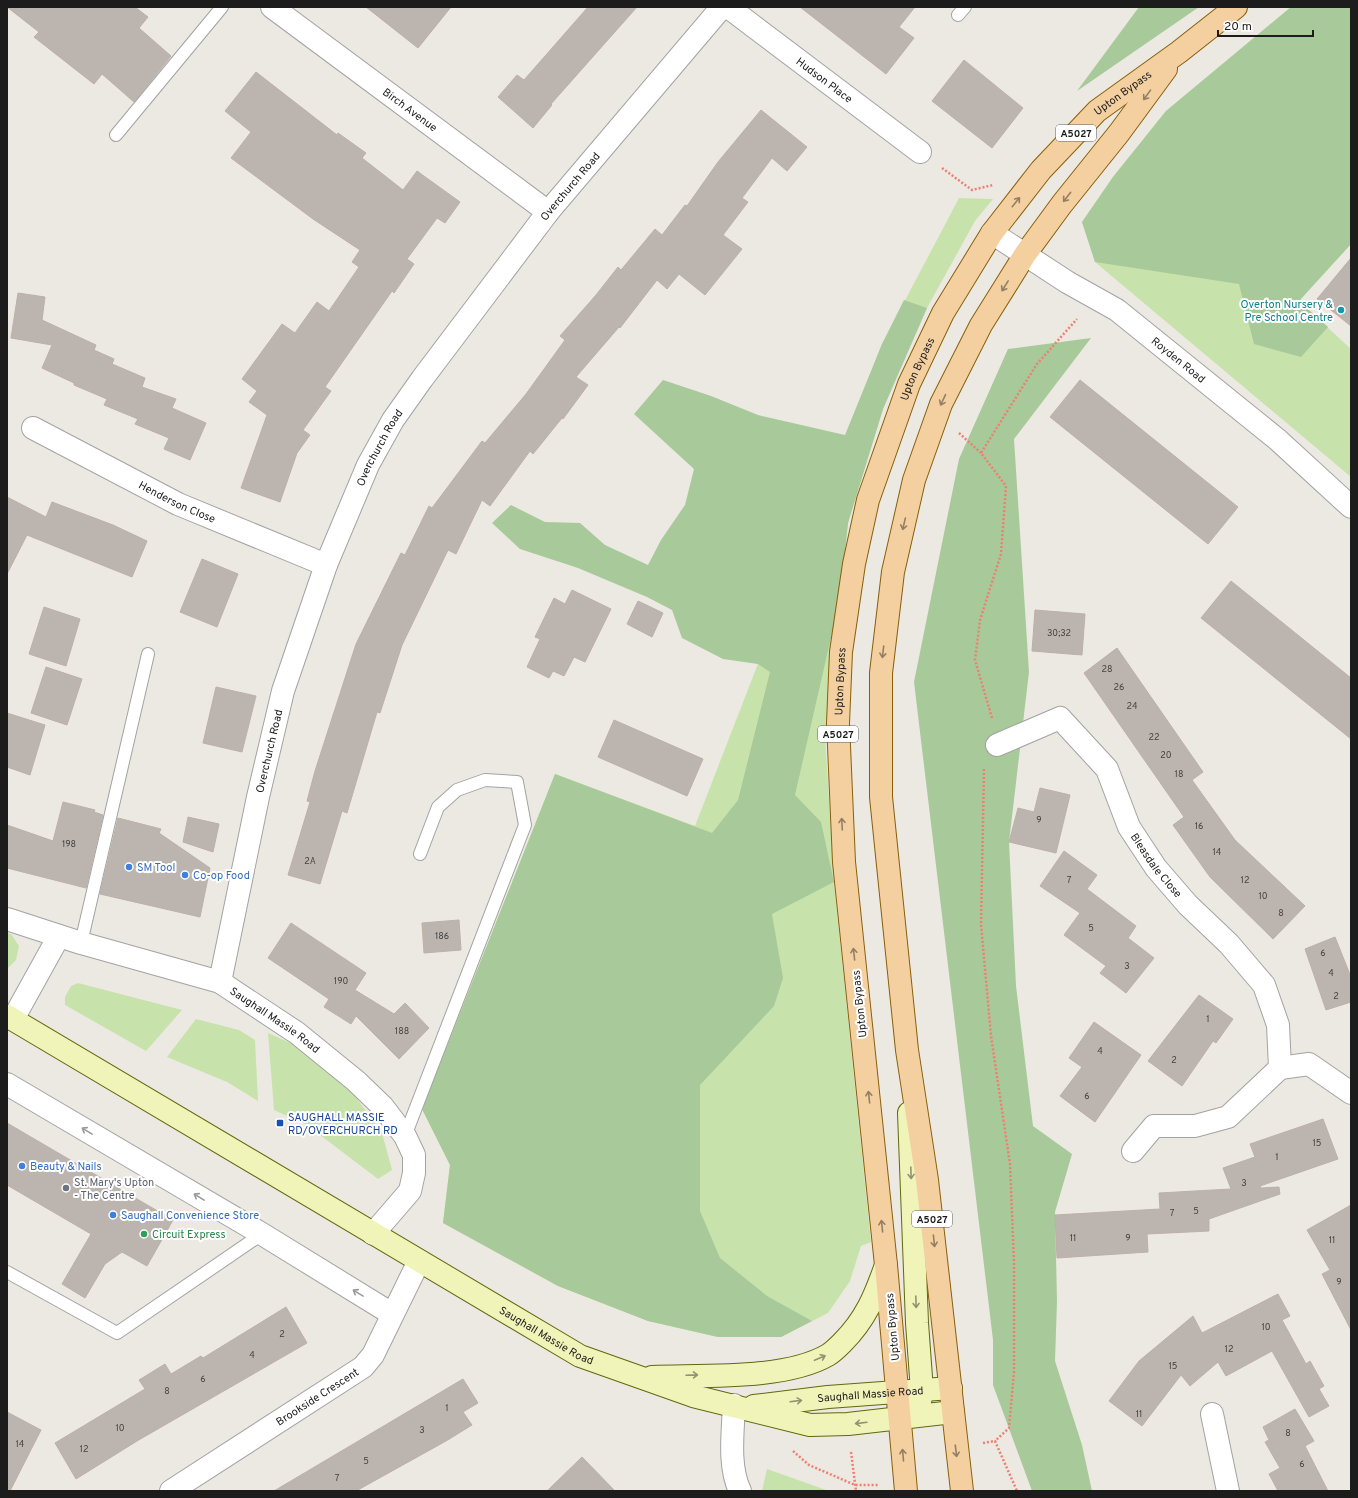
<svg xmlns="http://www.w3.org/2000/svg" width="1358" height="1498" font-family="Overpass,sans-serif">
<rect width="100%" height="100%" fill="#ece9e2"/>
<!-- grass -->
<g fill="#c7e3ab">
<polygon points="1291,7 1351,7 1351,244 1299,301 1351,349 1351,477 1095,262 1082,222 1113,177 1166,111"/>
<polygon points="959,198 993,199 975,221 927,308 883,409 848,523 825,735 834,882 871,1242 861,1246 850,1281 828,1313 781,1337 718,1337 648,1321 558,1286 443,1223 450,1165 422,1109 555,774 695,826 882,344"/>
<polygon points="7,933 11,934 19,946 16,960 7,969"/>
<polygon points="78,983 182,1010 146,1051 65,1005 65,997 71,986"/>
<polygon points="196,1019 239,1030 255,1040 258,1101 227,1082 167,1057"/>
<polygon points="268,1033 302,1048 352,1092 382,1133 392,1170 378,1179 307,1125 274,1110"/>
<polygon points="767,1469 829,1491 762,1491"/>
</g>
<!-- forest -->
<g fill="#a8c99a">
<polygon points="1139,7 1199,7 1077,91"/>
<polygon points="1291,7 1351,7 1351,244 1299,301 1328,327 1301,357 1254,344 1239,284 1095,262 1082,222 1113,177 1166,111"/>
<polygon points="904,300 927,308 883,409 848,523 840,598 795,795 821,822 834,882 772,914 783,978 774,1006 700,1085 700,1211 720,1258 767,1296 812,1321 781,1337 718,1337 648,1321 558,1286 443,1223 450,1165 422,1109 555,774 712,833 738,800 770,672 758,664 723,659 682,638 672,610 647,597 578,568 520,549 492,523 511,505 545,522 580,523 605,545 648,565 661,540 685,505 694,469 634,414 663,380 711,396 758,415 845,435 882,344"/>
<polygon points="1091,338 1014,439 1029,672 1009,842 1016,986 1033,1126 1072,1154 1055,1212 1057,1301 1055,1361 1082,1445 1092,1491 1032,1491 993,1385 993,1340 914,682 959,459 1008,349"/>
</g>
<!-- building -->
<g fill="#bcb5af" stroke="#bdb0a6">
<polygon points="7,7 135,7 148,17 139,28 171,56 134,102 102,74 94,84 34,37 39,32"/>
<polygon points="366,7 451,7 418,48"/>
<polygon points="588,7 637,7 551,104 552,105 533,128 498,97 517,75 524,80"/>
<polygon points="800,7 915,7 899,27 914,38 886,74"/>
<polygon points="964,60 1023,108 992,148 932,101"/>
<polygon points="256,72 337,135 338,133 366,153 362,158 403,190 417,171 460,202 445,223 437,218 407,259 414,264 394,293 392,291 325,387 331,391 303,430 310,435 297,453 280,502 241,488 267,415 249,402 257,391 242,379 282,324 295,333 317,302 329,311 359,267 352,262 360,250 313,219 231,158 251,132 225,111"/>
<polygon points="761,110 807,147 787,171 772,158 742,198 748,202 723,235 742,249 705,295 679,274 667,289 657,280 620,328 619,327 576,377 588,385 563,419 562,418 533,454 530,451 490,506 482,500 456,554 448,550 402,645 380,713 377,712 347,813 342,811 320,884 288,875 310,802 307,801 315,771 356,644 401,553 405,555 429,506 432,508 482,441 485,443 526,394 565,340 560,336 596,295 618,267 621,270 655,229 662,235 685,205 687,206 718,162"/>
<polygon points="1351,258 1351,326 1317,299"/>
<polygon points="18,293 45,297 42,320 96,345 94,350 114,359 112,364 145,378 142,387 176,399 172,408 206,423 190,460 164,449 169,438 135,424 138,419 104,405 107,399 74,385 74,383 42,368 52,345 11,338"/>
<polygon points="1080,380 1238,507 1208,544 1050,417"/>
<polygon points="7,497 46,517 52,502 113,525 147,541 132,577 27,535 7,574"/>
<polygon points="202,559 238,574 217,627 180,612"/>
<polygon points="1231,581 1351,678 1351,739 1201,618"/>
<polygon points="572,590 611,609 585,662 574,657 564,676 553,671 549,678 527,667 540,639 535,637 554,598 565,604"/>
<polygon points="638,601 663,613 652,637 627,624"/>
<polygon points="44,607 80,619 66,666 29,654"/>
<polygon points="1035,610 1085,614 1082,655 1032,651"/>
<polygon points="1117,648 1203,772 1192,780 1235,840 1305,906 1273,939 1210,877 1173,825 1184,817 1084,673"/>
<polygon points="46,667 82,679 67,725 31,713"/>
<polygon points="216,687 256,696 242,752 203,743"/>
<polygon points="7,713 45,725 30,775 7,767"/>
<polygon points="614,720 703,759 687,796 598,757"/>
<polygon points="1040,788 1070,795 1056,853 1009,842 1018,808 1034,812"/>
<polygon points="63,802 95,810 94,812 103,815 86,888 7,868 7,825 53,841"/>
<polygon points="188,817 219,824 213,852 183,842"/>
<polygon points="118,818 161,829 159,833 210,868 200,917 100,894"/>
<polygon points="1064,851 1097,875 1087,889 1136,926 1128,938 1154,958 1126,993 1100,973 1106,966 1064,935 1080,913 1040,886"/>
<polygon points="459,920 461,950 424,953 422,923"/>
<polygon points="291,923 366,973 355,990 394,1014 405,1003 429,1028 399,1059 356,1016 351,1024 324,1007 329,999 268,958"/>
<polygon points="1335,937 1351,977 1351,1002 1326,1010 1305,949"/>
<polygon points="1199,995 1233,1019 1216,1043 1213,1041 1182,1086 1148,1061"/>
<polygon points="1094,1022 1141,1055 1095,1122 1060,1096 1082,1067 1069,1058"/>
<polygon points="1323,1119 1338,1159 1260,1186 1261,1188 1279,1187 1280,1194 1209,1219 1209,1231 1147,1234 1148,1252 1057,1258 1055,1215 1160,1209 1159,1193 1231,1189 1223,1168 1255,1157 1250,1144"/>
<polygon points="7,1123 173,1220 147,1266 122,1252 105,1264 85,1298 62,1284 91,1234 7,1185"/>
<polygon points="1351,1205 1351,1330 1322,1274 1330,1270 1307,1230"/>
<polygon points="1278,1294 1290,1316 1282,1320 1306,1364 1310,1361 1324,1386 1319,1389 1329,1406 1309,1417 1272,1351 1226,1376 1218,1362 1190,1386 1181,1375 1142,1426 1109,1401 1139,1361 1193,1316 1202,1333"/>
<polygon points="286,1307 307,1343 137,1441 76,1479 55,1443 145,1389 139,1380 165,1364 171,1374 201,1356 203,1358"/>
<polygon points="463,1379 478,1403 463,1412 472,1425 446,1441 356,1491 274,1491"/>
<polygon points="1295,1409 1314,1441 1305,1446 1328,1491 1278,1491 1269,1474 1280,1468 1265,1442 1269,1440 1263,1427"/>
<polygon points="7,1412 41,1430 10,1491 7,1491"/>
<polygon points="582,1457 615,1491 547,1491"/>
</g>
<g fill="none" stroke-linecap="round" stroke-linejoin="round">
<defs>
<g id="service">
<polyline points="958,15 965,7"/>
<polyline points="116,135 222,7"/>
<polyline points="81,943 148,654"/>
<polyline points="405,1136 525,825 517,782 485,780 457,790 438,807 420,854"/>
<polyline points="7,1272 117,1333 262,1234"/>
</g>
<g id="minor">
<path id="s1" d="M272 7 548 212"/>
<path id="s2" d="M728 7 920 152"/>
<path id="s3" d="M992 233 1067 282 1117 310 1278 440 1351 507"/>
<path id="s4" d="M33 428 178 504 326 565"/>
<path id="s5" d="M997 745 1060 718 1107 769 1129 827 1156 868 1188 905 1229 944 1264 985 1278 1025 1280 1068"/>
<path id="s6" d="M7 919 81 943 220 982 297 1033 356 1081 383 1107 405 1136 414 1155V1173L410 1191 373 1234"/>
<path id="s7" d="M220 982 258 797 283 691 326 565 368 465 393 420 422 379 548 212 722 7"/>
<polyline points="13,1019 59,936"/>
<polyline points="1280,1068 1309,1064 1351,1093"/>
<polyline points="7,1084 262,1234 392,1314"/>
<polyline points="1133,1151 1154,1126 1195,1126 1228,1117 1280,1068"/>
<path d="M734 1405C733 1432 728 1466 740 1491"/>
<polyline points="1212,1414 1228,1491"/>
<path id="s8" d="M171 1491 363 1367 373 1355 419 1261"/>
</g>
<g id="secondary">
<path id="s9" d="M7 1016 580 1356 693 1396 810 1425 848 1424 953 1412"/>
<path d="M652 1377C703 1375 785 1380 828 1355 833 1352 838 1347 842 1343 866 1319 875 1296 886 1265"/>
<path id="s10" d="M754 1406 828 1397 951 1388"/>
<polyline points="900,1418 913,1410 920,1402 922,1391 917,1323 909,1113"/>
</g>
<g id="primary">
<path id="s11" d="M906 1491 886 1265 844 862 838 723 841 652 854 564 868 500 909 384 943 313 992 233 1041 170 1097 111 1179 52 1236 7"/>
<polyline points="962,1491 927,1180 907,1050 881,797 881,673 893,572 914,480 941,404 981,325 1026,253 1062,204 1119,133 1166,69"/>
</g>
</defs>
<!-- service casing -->
<use href="#service" stroke="#a3a3a3" stroke-width="14"/>
<!-- minor casing -->
<use href="#minor" stroke="#a3a3a3" stroke-width="24"/>
<!-- secondary casing -->
<use href="#secondary" stroke="#5f690d" stroke-width="24"/>
<!-- primary casing -->
<use href="#primary" stroke="#885f0b" stroke-width="24"/>
<!-- path -->
<g stroke="#ee7f71" stroke-width="2.5" stroke-dasharray="2 2" stroke-linecap="butt">
<polyline points="942,168 972,190 993,185"/>
<polyline points="959,433 981,453"/>
<polyline points="992,718 975,660 980,620 1001,554 1006,486 981,453 1037,364 1077,319"/>
<polyline points="984,769 981,924 991,1036 1010,1164 1014,1263 1014,1372 1009,1428 995,1441"/>
<polyline points="983,1443 995,1441 1017,1491"/>
<polyline points="793,1451 809,1465 855,1485 878,1485"/>
<polyline points="851,1452 856,1491"/>
</g>
<!-- service -->
<use href="#service" stroke="#fff" stroke-width="12"/>
<!-- minor -->
<use href="#minor" stroke="#fff" stroke-width="22"/>
<!-- secondary -->
<use href="#secondary" stroke="#f1f4b9" stroke-width="22"/>
<!-- primary -->
<use href="#primary" stroke="#f4d0a0" stroke-width="22"/>
</g>
<!-- one-way arrows -->
<defs><path id="oneway-shaft" d="M-6 0H5M1.5-3L5.5 0L1.5 3" fill="none" stroke-width="1.6" stroke-linecap="round" stroke-linejoin="round"/></defs>
<g stroke="#937f65">
<use href="#oneway-shaft" transform="translate(1147 95) rotate(126)"/>
<use href="#oneway-shaft" transform="translate(1067 197) rotate(128)"/>
<use href="#oneway-shaft" transform="translate(1016 202) rotate(-51)"/>
<use href="#oneway-shaft" transform="translate(1005 286) rotate(122)"/>
<use href="#oneway-shaft" transform="translate(943 400) rotate(115)"/>
<use href="#oneway-shaft" transform="translate(904 524) rotate(103)"/>
<use href="#oneway-shaft" transform="translate(883 652) rotate(97)"/>
<use href="#oneway-shaft" transform="translate(842 824) rotate(-93)"/>
<use href="#oneway-shaft" transform="translate(854 954) rotate(-96)"/>
<use href="#oneway-shaft" transform="translate(869 1097) rotate(-96)"/>
<use href="#oneway-shaft" transform="translate(882 1226) rotate(-96)"/>
<use href="#oneway-shaft" transform="translate(934 1241) rotate(84)"/>
<use href="#oneway-shaft" transform="translate(956 1451) rotate(83)"/>
<use href="#oneway-shaft" transform="translate(903 1455) rotate(-95)"/>
</g>
<g stroke="#999">
<use href="#oneway-shaft" transform="translate(87 1131) rotate(-149)"/>
<use href="#oneway-shaft" transform="translate(199 1197) rotate(-149)"/>
<use href="#oneway-shaft" transform="translate(358 1293) rotate(-148)"/>
</g>
<g stroke="#919372">
<use href="#oneway-shaft" transform="translate(911 1173) rotate(88)"/>
<use href="#oneway-shaft" transform="translate(916 1302) rotate(88)"/>
<use href="#oneway-shaft" transform="translate(820 1358) rotate(-23)"/>
<use href="#oneway-shaft" transform="translate(692 1375) rotate(-2)"/>
<use href="#oneway-shaft" transform="translate(796 1401) rotate(-7)"/>
<use href="#oneway-shaft" transform="translate(861 1423) rotate(173)"/>
</g>
<!-- markers -->
<circle fill="#0f9aa8" stroke="#fff" stroke-width="1.5" cx="1341" cy="310" r="4"/>
<g fill="#3f7fe0" stroke="#fff" stroke-width="1.5">
<circle cx="129" cy="867" r="4"/>
<circle cx="185" cy="875" r="4"/>
<circle cx="22" cy="1166" r="4"/>
<circle cx="113" cy="1215" r="4"/>
</g>
<rect fill="#1a4fb4" stroke="#fff" stroke-width="1.5" x="276" y="1119" width="8" height="8" rx="2"/>
<circle fill="#6b7280" stroke="#fff" stroke-width="1.5" cx="66" cy="1188" r="4"/>
<circle fill="#2e9e5b" stroke="#fff" stroke-width="1.5" cx="144" cy="1234" r="4"/>
<g text-anchor="middle" stroke-width="4" stroke-linejoin="round" paint-order="stroke">
<!-- number labels -->
<g font-size="9" fill="#444241">
<text x="1059" y="636">30;32</text>
<text x="1107" y="672">28</text>
<text x="1119" y="690">26</text>
<text x="1132" y="709">24</text>
<text x="1154" y="740">22</text>
<text x="1166" y="758">20</text>
<text x="1179" y="777">18</text>
<text x="1039" y="823">9</text>
<text x="1199" y="829">16</text>
<text x="69" y="847">198</text>
<text x="1217" y="855">14</text>
<text x="310" y="864">2A</text>
<text x="1069" y="883">7</text>
<text x="1245" y="883">12</text>
<text x="1263" y="899">10</text>
<text x="1281" y="916">8</text>
<text x="1091" y="931">5</text>
<text x="442" y="939">186</text>
<text x="1323" y="956">6</text>
<text x="1127" y="969">3</text>
<text x="1331" y="976">4</text>
<text x="341" y="984">190</text>
<text x="1336" y="999">2</text>
<text x="1208" y="1022">1</text>
<text x="402" y="1034">188</text>
<text x="1100" y="1054">4</text>
<text x="1174" y="1063">2</text>
<text x="1087" y="1099">6</text>
<text x="1317" y="1146">15</text>
<text x="1277" y="1160">1</text>
<text x="1244" y="1186">3</text>
<text x="1196" y="1214">5</text>
<text x="1172" y="1216">7</text>
<text x="1073" y="1241">11</text>
<text x="1128" y="1241">9</text>
<text x="1332" y="1243">11</text>
<text x="1339" y="1285">9</text>
<text x="1266" y="1330">10</text>
<text x="282" y="1337">2</text>
<text x="1229" y="1352">12</text>
<text x="252" y="1358">4</text>
<text x="1173" y="1369">15</text>
<text x="203" y="1382">6</text>
<text x="167" y="1394">8</text>
<text x="447" y="1411">1</text>
<text x="1139" y="1417">11</text>
<text x="120" y="1431">10</text>
<text x="422" y="1433">3</text>
<text x="1288" y="1436">8</text>
<text x="20" y="1447">14</text>
<text x="84" y="1452">12</text>
<text x="366" y="1464">5</text>
<text x="1302" y="1467">6</text>
<text x="337" y="1481">7</text>
</g>
<!-- shield labels -->
<g fill="#fff" stroke="#606060" stroke-width="1">
<rect x="1056" y="125" width="40" height="16" rx="3"/>
<rect x="818" y="726" width="40" height="16" rx="3"/>
<rect x="912" y="1211" width="40" height="16" rx="3"/>
</g>
<g font-size="10" font-weight="bold" fill="#1c1c1c">
<text x="1076" y="137">A5027</text>
<text x="838" y="738">A5027</text>
<text x="932" y="1223">A5027</text>
</g>
<!-- street labels -->
<g font-size="11" fill="#1c1c1c" stroke="#fff">
<text dy="4" stroke="none"><textPath href="#s2" startOffset="121">Hudson Place</textPath></text>
<text dy="4" stroke="none"><textPath href="#s11" startOffset="1485">Upton Bypass</textPath></text>
<text dy="4" stroke="none"><textPath href="#s1" startOffset="172">Birch Avenue</textPath></text>
<text dy="4" stroke="none"><textPath href="#s7" startOffset="884">Overchurch Road</textPath></text>
<text dy="4" stroke="none"><textPath href="#s3" startOffset="226">Royden Road</textPath></text>
<text dy="4" stroke="none"><textPath href="#s11" startOffset="1137">Upton Bypass</textPath></text>
<text dy="4" stroke="none"><textPath href="#s7" startOffset="560">Overchurch Road</textPath></text>
<text dy="4" stroke="none"><textPath href="#s4" startOffset="162">Henderson Close</textPath></text>
<text dy="4" stroke="none"><textPath href="#s11" startOffset="813">Upton Bypass</textPath></text>
<text dy="4" stroke="none"><textPath href="#s7" startOffset="236">Overchurch Road</textPath></text>
<text dy="4" stroke="none"><textPath href="#s5" startOffset="247">Bleasdale Close</textPath></text>
<text transform="translate(859 1004) rotate(-96)" y="4">Upton Bypass</text>
<text dy="4" stroke="none"><textPath href="#s6" startOffset="289">Saughall Massie Road</textPath></text>
<text transform="translate(892 1327) rotate(-95)" y="4">Upton Bypass</text>
<text dy="4" stroke="none"><textPath href="#s9" startOffset="627">Saughall Massie Road</textPath></text>
<text dy="4" stroke="none"><textPath href="#s10" startOffset="117">Saughall Massie Road</textPath></text>
<text dy="4" stroke="none"><textPath href="#s8" startOffset="174">Brookside Crescent</textPath></text>
</g>
<!-- culture labels -->
<g font-size="11" fill="#0d838f" stroke="#fff" text-anchor="end">
<text x="1333" y="308">Overton Nursery &amp;<tspan x="1333" dy="13">Pre School Centre</tspan></text>
</g>
<!-- shop labels -->
<g font-size="11" fill="#366cbe" stroke="#fff" text-anchor="start">
<text x="137" y="871">SM Tool</text>
<text x="193" y="879">Co-op Food</text>
<text x="30" y="1170">Beauty &amp; Nails</text>
<text x="121" y="1219">Saughall Convenience Store</text>
</g>
<!-- transit labels -->
<g font-size="11" fill="#164399" stroke="#fff" text-anchor="start">
<text x="288" y="1121">SAUGHALL MASSIE<tspan x="288" dy="13">RD/OVERCHURCH RD</tspan></text>
</g>
<!-- worship labels -->
<g font-size="11" fill="#5b616d" stroke="#fff" text-anchor="start">
<text x="74" y="1186">St. Mary's Upton<tspan x="74" dy="13">- The Centre</tspan></text>
</g>
<!-- leisure labels -->
<g font-size="11" fill="#27864d" stroke="#fff" text-anchor="start">
<text x="152" y="1238">Circuit Express</text>
</g>
</g>
<!-- border -->
<rect width="1358" height="1498" fill="none" stroke="#1c1c1c" stroke-width="16"/>
<!-- scale -->
<path d="M1218 30v6h95v-6" fill="none" stroke="#1c1c1c" stroke-width="2"/>
<text x="1224" y="30" font-size="12" fill="#1c1c1c" stroke="#ffffff" stroke-width="3" paint-order="stroke">20 m</text>
</svg>
